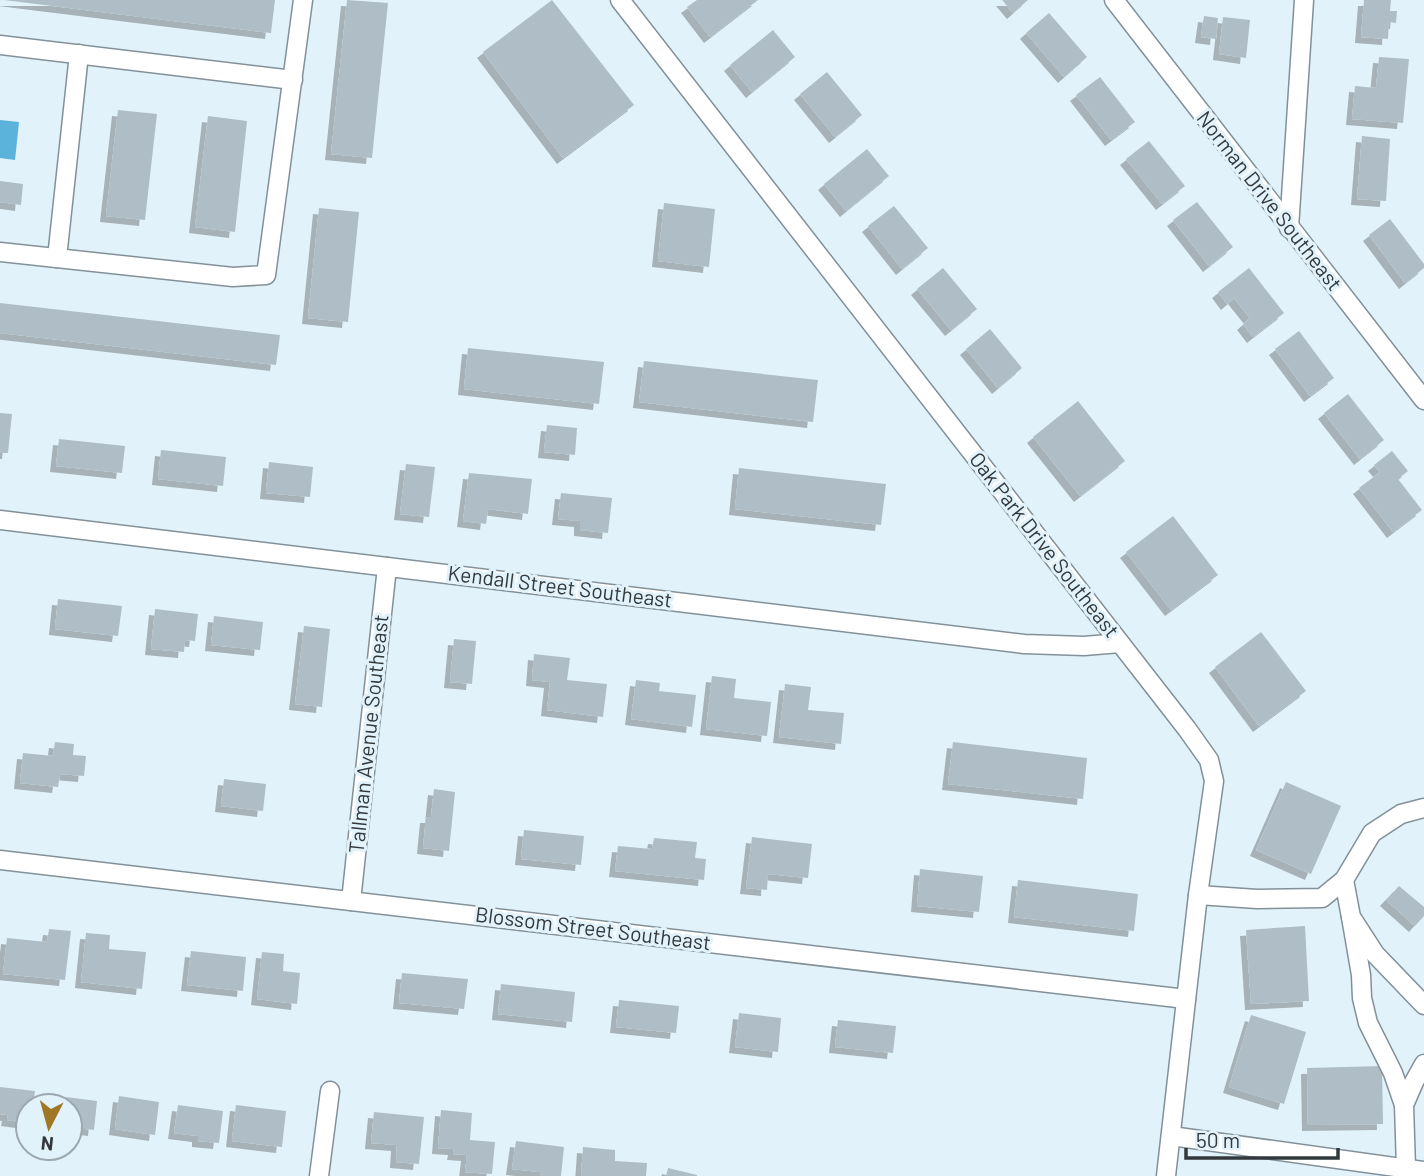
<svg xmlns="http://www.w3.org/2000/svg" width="1424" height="1176" font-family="Barlow,sans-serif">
<defs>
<filter id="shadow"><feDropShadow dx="-6" dy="6" stdDeviation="0" flood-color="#0004"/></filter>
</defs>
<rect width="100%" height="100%" fill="#e2f2fb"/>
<!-- water -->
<polygon fill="#5bb2db" points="0,120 19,122 15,160 0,158"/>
<!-- building -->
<g fill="#afbec6" filter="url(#shadow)">
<polygon points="4,0 275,0 271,33"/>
<polygon points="347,0 388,3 372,158 331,154"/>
<polygon points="552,0 634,105 563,158 483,52"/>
<polygon points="697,0 758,0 710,37 687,7"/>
<polygon points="1002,0 1028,0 1013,13"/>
<polygon points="1364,0 1391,0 1390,11 1397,11 1396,23 1389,22 1388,39 1361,37"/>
<polygon points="1049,13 1087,57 1064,77 1026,33"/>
<polygon points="1204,16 1218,18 1216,39 1201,37"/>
<polygon points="1223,17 1250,20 1246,58 1219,54"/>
<polygon points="773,30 795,57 752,92 730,65"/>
<polygon points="1379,57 1409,59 1403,123 1352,119 1355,86 1376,88"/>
<polygon points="827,72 862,115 835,137 800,94"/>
<polygon points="1100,77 1135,122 1111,140 1076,95"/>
<polygon points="118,110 157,114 145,220 106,216"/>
<polygon points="208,116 247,121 235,232 195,227"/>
<polygon points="1362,136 1390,139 1386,201 1357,199"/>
<polygon points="1149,141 1185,186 1162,204 1126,159"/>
<polygon points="867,149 889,176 846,211 824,184"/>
<polygon points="0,181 23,184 21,205 0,202"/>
<polygon points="1197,202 1233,247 1209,266 1173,220"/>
<polygon points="664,203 715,209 709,267 658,261"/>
<polygon points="894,206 928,248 902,269 868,226"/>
<polygon points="319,208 359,212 348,322 308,318"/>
<polygon points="1390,219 1424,264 1424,268 1405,283 1369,235"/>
<polygon points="943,268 977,309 951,330 917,289"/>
<polygon points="1249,268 1284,313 1253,337 1243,324 1250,318 1234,298 1227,304 1218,292"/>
<polygon points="0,303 280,335 276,365 0,333"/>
<polygon points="990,329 1022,368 998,388 966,349"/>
<polygon points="1299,331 1334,378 1310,396 1275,349"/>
<polygon points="468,348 604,362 599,404 464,389"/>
<polygon points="644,361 818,380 813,422 639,402"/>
<polygon points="1348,394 1384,440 1360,459 1324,413"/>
<polygon points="1078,401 1125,461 1080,496 1033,437"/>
<polygon points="0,413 12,414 8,453 0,453"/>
<polygon points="547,425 577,428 575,455 544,452"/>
<polygon points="59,439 125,446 122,473 56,466"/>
<polygon points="161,450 226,457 223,486 158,479"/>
<polygon points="1392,451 1408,471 1398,479 1422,510 1393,532 1359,488 1380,472 1374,465"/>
<polygon points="269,462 313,467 310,497 266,493"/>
<polygon points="406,464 435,467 429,517 400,514"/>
<polygon points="739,468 886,484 881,525 735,509"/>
<polygon points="469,473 532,479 528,514 488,509 486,524 463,521"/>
<polygon points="561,493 612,498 608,533 580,530 580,521 558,519"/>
<polygon points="1173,516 1218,575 1171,610 1126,552"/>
<polygon points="58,599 122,606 118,636 55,629"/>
<polygon points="155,609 198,614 195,641 185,640 184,652 151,649"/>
<polygon points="214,616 263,622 260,650 211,645"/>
<polygon points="304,626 330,629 322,707 295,704"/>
<polygon points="1261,632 1306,691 1259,726 1215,667"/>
<polygon points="454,639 476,641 472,684 450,682"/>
<polygon points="534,654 570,658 567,680 607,684 603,717 547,710 550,682 532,680"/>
<polygon points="712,676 736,679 734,698 771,702 767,736 706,729"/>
<polygon points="636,680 660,683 659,691 696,695 692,727 631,719"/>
<polygon points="785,684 811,687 808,710 844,713 841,744 779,737"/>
<polygon points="55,742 74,744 73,755 86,756 84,776 60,774 58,787 20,783 23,753 53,756"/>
<polygon points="953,742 1087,758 1083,799 948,784"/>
<polygon points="224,779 266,784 263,811 221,806"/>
<polygon points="1286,782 1341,806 1311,874 1256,850"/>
<polygon points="434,789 455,792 449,851 423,848 426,817 431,817"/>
<polygon points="524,830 584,836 581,865 521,859"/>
<polygon points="752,837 812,844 808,878 768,874 767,890 746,888"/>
<polygon points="654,838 697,842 695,858 706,859 704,880 615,871 618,846 652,849"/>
<polygon points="920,869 983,876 979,912 917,906"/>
<polygon points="1018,880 1138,894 1134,931 1014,917"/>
<polygon points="1399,886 1424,907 1424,916 1415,926 1386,900"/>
<polygon points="1305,926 1309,1001 1251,1004 1246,930"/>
<polygon points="49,929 71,931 65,980 3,974 7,938 47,942"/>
<polygon points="86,933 110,935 109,949 146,952 142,989 81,982"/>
<polygon points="191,951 246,957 243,991 187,985"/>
<polygon points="262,952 284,954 283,971 300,973 297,1004 257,999"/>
<polygon points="402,973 468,979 464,1009 399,1003"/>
<polygon points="501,984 575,992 572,1022 498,1014"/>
<polygon points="619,1000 679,1006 676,1033 616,1027"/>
<polygon points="739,1013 781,1018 778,1052 735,1047"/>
<polygon points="1251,1015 1306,1032 1284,1104 1229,1087"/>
<polygon points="838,1020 896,1026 893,1053 835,1047"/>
<polygon points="1382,1066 1383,1124 1308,1125 1307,1068"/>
<polygon points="0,1087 35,1091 33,1106 28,1106 28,1123 7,1120 8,1115 0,1114"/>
<polygon points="119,1096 159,1102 155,1135 115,1129"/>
<polygon points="66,1097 97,1101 94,1130 70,1127 70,1106 65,1106"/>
<polygon points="178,1105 223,1111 219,1143 198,1141 198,1136 174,1133"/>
<polygon points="236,1105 286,1111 282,1147 232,1141"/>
<polygon points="441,1110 472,1113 470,1140 495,1142 492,1174 465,1172 467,1155 453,1154 454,1149 438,1148"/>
<polygon points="374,1112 424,1117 419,1164 396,1162 397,1145 371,1143"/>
<polygon points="516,1141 564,1147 561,1176 540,1176 540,1172 512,1169"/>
<polygon points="583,1147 615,1150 615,1161 647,1163 646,1176 581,1176"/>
<polygon points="668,1168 697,1175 697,1176 666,1176"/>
</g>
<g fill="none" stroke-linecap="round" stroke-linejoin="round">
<defs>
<g id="minor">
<polyline points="620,0 1187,729 1209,760 1214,781 1198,895 1166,1176"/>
<polyline points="1114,0 1424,400"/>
<polyline points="0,45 293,80"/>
<polyline points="1289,228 1304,0"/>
<polyline points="0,252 233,277 266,275 303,0"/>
<polyline points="57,258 79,54"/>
<polyline points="0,520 1024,644 1084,646 1120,643"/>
<polyline points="0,860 1186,999"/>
<polyline points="1344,880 1351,917 1375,954 1424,1005"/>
<polyline points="1198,895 1257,899 1322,898 1344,880 1372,833 1401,814 1424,808"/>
<polyline points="351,901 387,567"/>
<polyline points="1351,917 1361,975 1362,998 1368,1023 1393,1073 1404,1105"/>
<polyline points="1171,1136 1424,1171"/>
<polyline points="1406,1168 1404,1105 1414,1082 1424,1064"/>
<polyline points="319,1176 330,1091"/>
</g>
</defs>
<!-- minor casing -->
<use href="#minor" stroke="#829199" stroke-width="21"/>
<!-- minor -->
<use href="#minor" stroke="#fff" stroke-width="18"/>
</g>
<g text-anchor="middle" stroke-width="6" stroke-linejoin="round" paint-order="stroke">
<!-- street labels -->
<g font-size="21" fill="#32383b" stroke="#e2f2fb">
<text transform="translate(1269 201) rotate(52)" y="7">Norman Drive Southeast</text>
<text transform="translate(1044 545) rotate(52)" y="7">Oak Park Drive Southeast</text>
<text transform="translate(560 587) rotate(7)" y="7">Kendall Street Southeast</text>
<text transform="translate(369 734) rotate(-84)" y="7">Tallman Avenue Southeast</text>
<text transform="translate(593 929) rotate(7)" y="7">Blossom Street Southeast</text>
</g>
</g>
<!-- north arrow -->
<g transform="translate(49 1127) rotate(186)"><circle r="33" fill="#e2f2fb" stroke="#9ca8ae" stroke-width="2"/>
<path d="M0-5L12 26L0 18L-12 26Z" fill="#9f7725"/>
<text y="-10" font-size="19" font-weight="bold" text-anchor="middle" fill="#32383b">N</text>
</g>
<!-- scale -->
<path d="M1186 1148v10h152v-10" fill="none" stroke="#32383b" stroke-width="3.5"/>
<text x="1196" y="1148" font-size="21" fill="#32383b" stroke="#e2f2fb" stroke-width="5" paint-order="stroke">50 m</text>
</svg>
